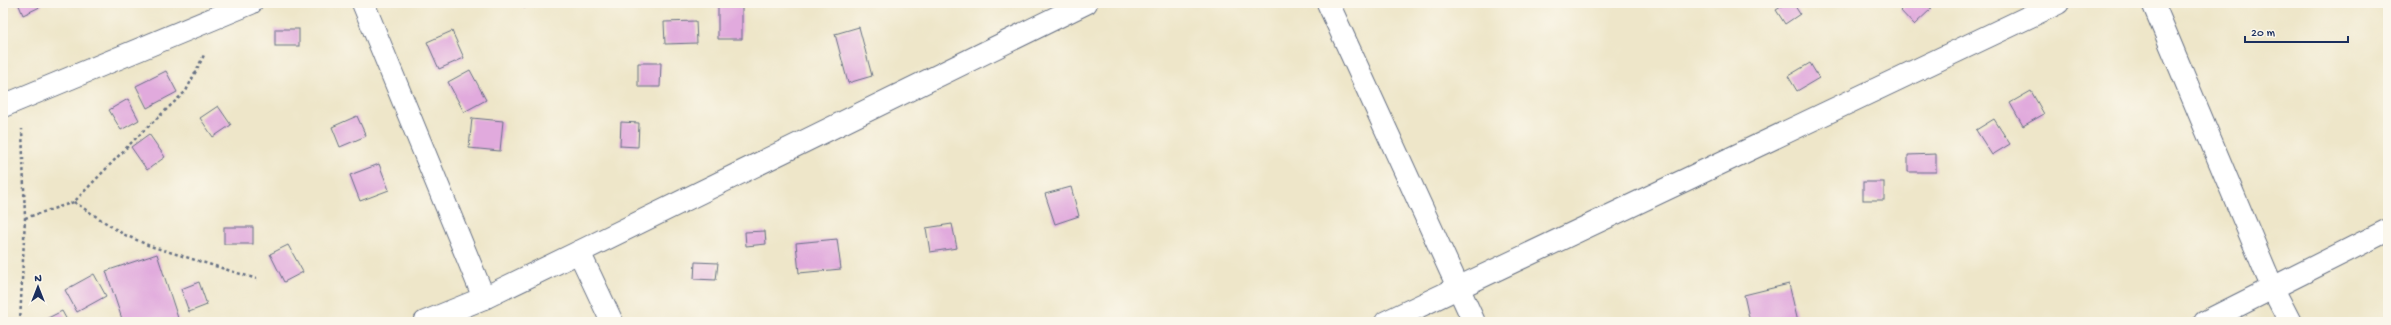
<svg xmlns="http://www.w3.org/2000/svg" width="2391" height="325" font-family="'Gochi Hand',sans-serif">
<rect width="100%" height="100%" fill="#fbf7ec"/>
<filter id="ink" filterUnits="userSpaceOnUse"><feTurbulence type="fractalNoise" baseFrequency=".025" numOctaves="2"/><feDisplacementMap in="SourceGraphic" scale="8" xChannelSelector="R" yChannelSelector="G"/><feConvolveMatrix kernelMatrix="1 2 1 2 8 2 1 2 1" color-interpolation-filters="sRGB"/></filter>
<filter id="wash" filterUnits="userSpaceOnUse"><feTurbulence type="fractalNoise" baseFrequency=".012" numOctaves="4" result="noise"/><feDisplacementMap in="SourceGraphic" scale="16" xChannelSelector="R" yChannelSelector="G"/><feGaussianBlur stdDeviation="0.9" result="paint"/><feColorMatrix in="noise" values="0 0 0 0 0 0 0 0 0 0 0 0 0 0 0 0 0 1.4 0 .05"/><feComposite in="paint" operator="in"/></filter>
<g filter="url(#wash)">
<rect width="100%" height="100%" fill="#eee6c9"/>
<g id="blocks">
<!-- building -->
<g fill="#e1aadd">
<polygon points="18,3 41,3 42,6 23,15"/>
<polygon points="521,3 533,3 524,8"/>
<polygon points="1788,3 1793,3 1800,14 1785,24 1776,10"/>
<polygon points="1908,3 1925,3 1931,9 1914,25 1900,10"/>
<polygon points="718,5 742,6 742,39 718,39"/>
<polygon points="696,21 697,43 665,44 664,22"/>
<polygon points="859,27 872,76 848,83 835,34"/>
<rect x="275" y="29" width="24" height="17"/>
<polygon points="452,31 464,58 439,69 427,42"/>
<polygon points="638,63 661,63 660,87 638,87"/>
<polygon points="1810,63 1819,78 1797,91 1788,76"/>
<polygon points="470,70 486,100 464,112 448,82"/>
<polygon points="166,71 177,92 147,108 136,86"/>
<polygon points="2031,91 2044,114 2023,126 2010,103"/>
<polygon points="128,99 139,120 121,130 109,110"/>
<polygon points="218,106 231,125 213,137 200,118"/>
<polygon points="357,116 366,136 340,147 332,127"/>
<polygon points="472,118 503,121 500,151 469,148"/>
<polygon points="1994,119 2010,144 1992,155 1976,130"/>
<polygon points="621,122 639,123 638,147 620,146"/>
<polygon points="149,134 165,157 147,170 131,147"/>
<polygon points="1936,154 1936,172 1908,172 1908,155"/>
<polygon points="379,164 389,190 360,201 350,175"/>
<rect x="1863" y="182" width="21" height="18"/>
<polygon points="1071,187 1079,216 1055,224 1045,194"/>
<polygon points="952,224 957,248 930,252 926,228"/>
<rect x="224" y="227" width="29" height="17"/>
<polygon points="765,231 766,244 746,246 745,232"/>
<polygon points="837,239 841,269 799,273 796,243"/>
<polygon points="288,245 303,272 284,282 270,254"/>
<polygon points="157,254 179,321 123,322 106,271"/>
<polygon points="695,262 718,263 716,280 694,279"/>
<polygon points="94,274 106,296 77,312 65,290"/>
<polygon points="199,282 207,305 189,312 181,289"/>
<polygon points="1789,284 1798,322 1750,322 1744,295"/>
<polygon points="62,311 68,322 40,322"/>
</g>
</g>
</g>
<g filter="url(#ink)">
<use href="#blocks" fill-opacity="0" stroke="#656f83" stroke-width="1"/>
<g fill="none" stroke-linecap="round" stroke-linejoin="round">
<defs>
<g id="street">
<polyline points="363,3 484,298"/>
<polyline points="1328,3 1474,322"/>
<polyline points="2153,3 2273,289 2290,322"/>
<polyline points="3,106 251,3"/>
<polyline points="579,252 612,322"/>
<polyline points="425,322 484,298 579,252 1086,3"/>
<polyline points="1386,322 2058,3"/>
<polyline points="2205,322 2388,230"/>
</g>
</defs>
<!-- street casing -->
<use href="#street" stroke="#656f83" stroke-width="24"/>
<!-- path -->
<g stroke="#656f83" stroke-width="2.5" stroke-dasharray="3 3" stroke-linecap="butt">
<polyline points="74,202 123,234 150,246 257,279"/>
<polyline points="25,218 74,202 132,142 186,91 204,55"/>
<polyline points="20,322 25,218 22,129"/>
</g>
<!-- street -->
<use href="#street" stroke="#fff" stroke-width="22"/>
</g>
</g>
<!-- margin -->
<rect width="2391" height="325" fill="none" stroke="#fbf7ec" stroke-width="16"/>
<!-- north arrow -->
<g transform="translate(38 287)" stroke="#fbf7ec" stroke-width="3" paint-order="stroke">
<path d="M0-3L7 15L0 10L-7 15Z" fill="#1b2f5e"/>
<text y="-6" font-size="11" font-weight="bold" text-anchor="middle" fill="#1b2f5e">N</text>
</g>
<!-- scale -->
<path d="M2245 36v6h103v-6" fill="none" stroke="#1b2f5e" stroke-width="2"/>
<text x="2251" y="36" font-size="12" fill="#1b2f5e" stroke="#fbf7ec" stroke-width="3" paint-order="stroke">20 m</text>
</svg>
